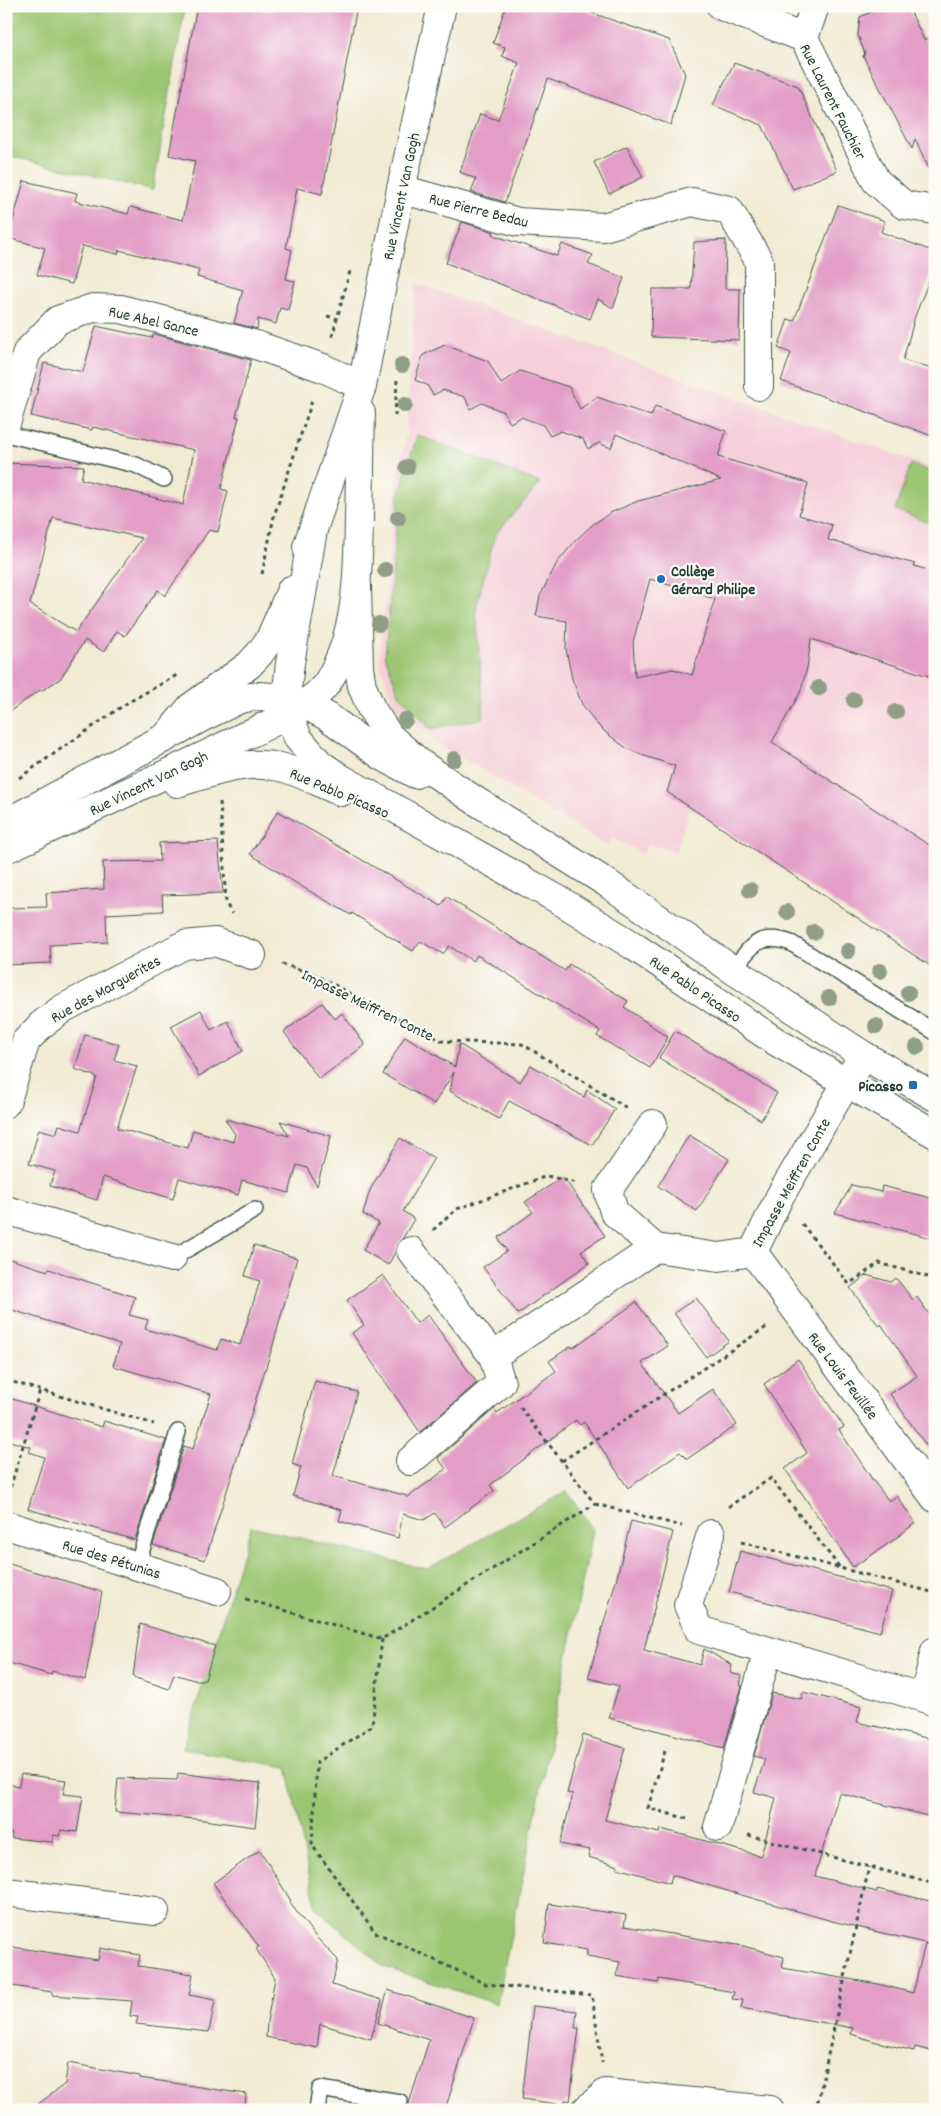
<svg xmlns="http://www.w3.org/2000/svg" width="941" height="2116" font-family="Dekko,sans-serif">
<rect width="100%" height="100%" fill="#fdfcf7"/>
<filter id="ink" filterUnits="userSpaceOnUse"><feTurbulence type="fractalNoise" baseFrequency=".02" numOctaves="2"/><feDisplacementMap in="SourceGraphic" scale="10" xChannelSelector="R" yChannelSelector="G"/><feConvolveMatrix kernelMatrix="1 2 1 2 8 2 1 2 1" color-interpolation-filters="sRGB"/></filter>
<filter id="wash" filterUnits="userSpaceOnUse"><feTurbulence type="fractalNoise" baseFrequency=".0096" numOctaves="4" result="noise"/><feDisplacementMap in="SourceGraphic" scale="20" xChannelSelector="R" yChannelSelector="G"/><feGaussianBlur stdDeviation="1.12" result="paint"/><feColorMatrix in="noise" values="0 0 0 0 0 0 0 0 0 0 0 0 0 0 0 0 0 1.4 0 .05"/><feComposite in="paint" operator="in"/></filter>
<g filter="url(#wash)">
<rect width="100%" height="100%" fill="#f1ebd3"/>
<!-- built -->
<polygon fill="#f5cfda" points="416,283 935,469 935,969 698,811 689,808 676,852 647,844 643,854 612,838 608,847 442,746 396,707 379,662 395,496 406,433"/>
<!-- green -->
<g fill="#9bc672" stroke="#5d8253">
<polygon points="6,6 185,6 153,190 6,155"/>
<polygon points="417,435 540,483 495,535 476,608 484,718 430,729 399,694 385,656 399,496"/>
<polygon points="911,464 935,473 935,525 895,510"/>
<polygon points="567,1491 593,1530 497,2004 384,1967 316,1908 287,1767 183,1749 251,1526 427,1569"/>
</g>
<g id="blocks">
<!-- building -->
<g fill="#e39ec7" fill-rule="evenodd">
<polygon points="197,6 357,6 322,194 297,188 286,248 292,250 286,279 295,281 288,310 280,308 276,324 258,319 257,329 234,323 243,290 197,277 199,270 119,250 118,254 82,246 72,284 37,275 45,248 8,238 24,181 77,193 75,201 128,214 130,207 183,220 195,161 169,155"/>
<polygon points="506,6 572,6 669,40 685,74 671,125 548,79 505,202 471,192 476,179 460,172 480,114 498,120 519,63 502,56 505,47 493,43"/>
<polygon points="884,6 908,6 924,40 935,35 935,182 915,139 912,149 863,56 865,54 858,35 860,17"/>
<polygon points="734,63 798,86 837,171 793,189 762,125 713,105"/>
<polygon points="627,146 643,177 609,194 594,162"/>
<polygon points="838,205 885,221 881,232 935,252 935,265 912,324 913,324 903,360 935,370 935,437 781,381 791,353 778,348 788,319 794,321"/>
<polygon points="462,222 494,232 493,235 557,256 562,244 593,255 588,264 624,278 613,308 598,299 590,319 446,263"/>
<polygon points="726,240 725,289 740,289 739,340 651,337 652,289 691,289 694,242"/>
<path d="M96 326 152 338 154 334 251 360 236 417H239L221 489 228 491 218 532 209 530 165 596 158 590 125 636 117 631 104 652 85 640 60 679 41 691 40 690 6 714V463L84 466 81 479 183 505 194 450 93 427 92 430 31 416 44 363 83 372ZM53 518 142 538 76 632 30 604Z"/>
<path d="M445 345 488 361 501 384 520 371 569 387 580 409 597 397 651 416 655 406 726 431 718 457 808 483 799 515 832 525 828 540 915 564 914 566 935 572V678L811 639 807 668 800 693 772 742 935 849V969L667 792 675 766 639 754 625 747 605 732 594 721 582 704 572 679 566 649 567 621 536 616 540 596 557 563 576 540 592 525 610 513 638 501 721 480 616 434 611 448 599 443 588 449 583 439 561 431 550 436 543 425 521 417 510 423 504 412 482 403 470 409 465 397 443 390 433 395 427 385 415 380 423 355ZM650 579 715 599 692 675 673 669 635 677 633 642Z"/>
<polygon points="278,811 441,906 447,897 565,971 569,964 628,1001 624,1007 668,1037 650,1068 597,1036 600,1031 477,955 473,961 449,946 443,954 420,941 413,951 352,913 351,915 299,885 250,854"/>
<polygon points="218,841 223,893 162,895 163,911 106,914 107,942 50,945 51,963 6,965 6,908 47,907 46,893 104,889 103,862 160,861 159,843"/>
<polygon points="322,1003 335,1019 342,1013 365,1045 319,1079 284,1032"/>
<polygon points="201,1010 211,1030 228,1021 243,1051 199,1076 171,1026"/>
<polygon points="675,1031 777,1093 761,1120 659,1058"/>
<polygon points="85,1035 119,1044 114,1060 137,1066 117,1128 188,1148 193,1130 233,1142 235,1134 225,1119 289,1136 280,1121 331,1136 317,1186 307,1168 297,1165 289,1193 242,1180 238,1195 179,1178 173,1199 103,1177 97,1200 50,1186 55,1171 29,1164 39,1129 56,1134 59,1125 80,1131 97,1077 75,1069"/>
<polygon points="405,1036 455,1067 459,1044 520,1082 531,1065 584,1097 587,1090 615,1109 592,1145 509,1101 499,1119 450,1091 454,1072 434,1104 383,1074"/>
<polygon points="689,1135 729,1159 697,1211 658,1186"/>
<polygon points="400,1138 434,1158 403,1211 414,1219 403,1238 397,1245 396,1251 388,1265 363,1250 379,1223 363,1214 370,1190"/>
<polygon points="563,1177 605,1236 581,1251 589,1263 518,1314 483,1267 507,1251 498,1238 533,1212 525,1202"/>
<polygon points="852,1185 881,1192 882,1186 935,1199 935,1239 835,1213"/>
<polygon points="254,1245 297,1258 273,1345 205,1560 153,1545 184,1446 193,1449 211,1394 113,1366 120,1344 6,1308 6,1258 48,1271 49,1269 135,1297 129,1315 148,1320 145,1329 217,1350 221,1339 240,1345 260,1281 245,1276"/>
<polygon points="383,1275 417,1323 428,1315 477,1383 420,1432 352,1333 364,1325 347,1300"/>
<polygon points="866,1275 891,1282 896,1278 913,1300 917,1297 935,1323 935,1458 890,1394 917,1376 881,1324 879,1326 850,1288"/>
<polygon points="696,1298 729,1341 706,1357 674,1313"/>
<polygon points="636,1302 668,1346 642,1363 678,1413 713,1389 737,1425 687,1459 680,1452 628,1488 584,1422 580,1425 576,1420 490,1485 494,1491 445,1527 435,1513 424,1520 403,1514 398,1538 339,1521 342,1510 293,1496 301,1467 292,1464 315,1381 357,1392 333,1476 407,1496 407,1498 446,1469 438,1458 494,1409 497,1413 556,1371 549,1361 571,1346 573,1348"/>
<polygon points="798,1359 844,1427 839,1430 872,1479 889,1501 897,1496 915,1523 891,1542 853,1567 785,1469 807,1453 764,1384"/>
<polygon points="6,1397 102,1427 104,1421 166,1440 135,1540 28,1509 44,1457 29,1452 31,1447 6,1440"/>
<polygon points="631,1521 673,1532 644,1650 700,1665 704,1649 732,1665 730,1673 742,1676 740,1685 742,1686 724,1748 609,1718 619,1686 588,1678 617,1577"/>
<polygon points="740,1551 892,1591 880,1632 729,1592"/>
<polygon points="6,1563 102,1592 85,1680 52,1671 51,1675 6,1662"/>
<polygon points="140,1624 215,1646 205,1680 194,1680 174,1674 169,1689 133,1677"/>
<polygon points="803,1692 861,1707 857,1722 935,1740 935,1818 839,1793 815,1876 877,1892 877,1889 935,1902 935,2052 915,2047 914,2051 873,2041 851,2034 853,2028 741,2008 743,2000 732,1999 734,1992 659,1979 658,1983 616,1976 620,1962 587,1956 587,1950 544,1943 549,1904 626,1915 624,1926 743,1946 784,1957 782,1968 878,1984 913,1993 925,1944 933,1945 832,1921 672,1875 670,1883 617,1868 618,1866 588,1857 590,1850 560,1844 573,1794 567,1793 583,1735 625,1748 605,1820 659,1833 661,1829 761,1856 776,1798 754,1792 765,1759 754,1756 772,1693 801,1699"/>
<polygon points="178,1773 260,1783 255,1827 196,1819 115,1812 118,1778 177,1780"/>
<polygon points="21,1774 66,1780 63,1794 83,1796 77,1832 61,1830 59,1836 53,1835 53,1842 11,1838 12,1833 6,1832 6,1784 19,1786"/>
<polygon points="260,1850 291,1901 289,1902 316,1937 338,1960 332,1985 382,2000 371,2039 320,2024 317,2048 266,2037 267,2022 275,1978 256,1949 259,1947 213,1883"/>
<polygon points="6,1946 98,1960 100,1948 140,1955 138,1966 193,1974 189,1995 215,2000 209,2032 136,2024 138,2017 130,2016 132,2001 52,1995 52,1992 6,1985"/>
<polygon points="388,1990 474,2018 445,2110 407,2110 429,2040 378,2023"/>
<polygon points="533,2006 577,2011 575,2028 579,2028 570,2101 565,2100 564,2105 522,2099"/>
<polygon points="68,2063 140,2076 140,2078 246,2094 245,2110 30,2110 65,2084"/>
</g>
</g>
</g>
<g filter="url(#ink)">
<use href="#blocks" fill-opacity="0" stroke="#3e574c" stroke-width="1"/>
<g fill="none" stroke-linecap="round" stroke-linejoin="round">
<defs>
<g id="lane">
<polyline points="6,434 136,465 164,479"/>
<path d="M733 970C751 946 758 932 791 943L935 1032"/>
<polyline points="172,1258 255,1210"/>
<polyline points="137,1566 178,1432"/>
<polyline points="317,2110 320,2089 400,2102"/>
</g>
<g id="street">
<polyline points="721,6 804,38 876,181 904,205 935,210"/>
<polyline points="804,38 815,6"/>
<polyline points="401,189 518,222 603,227 692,202 729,210 759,261 759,386"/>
<polyline points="6,424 27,352 58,320 93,308 121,309 253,344 323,368 362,386"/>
<polyline points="6,1103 26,1041 41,1025 62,1009 184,945 215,942 252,955"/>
<polyline points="653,1124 608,1190 614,1212 655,1248"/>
<polyline points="6,1210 172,1258"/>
<polyline points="753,1252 935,1498"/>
<polyline points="493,1356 655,1248 719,1257 753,1252 780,1196 863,1055"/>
<polyline points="410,1461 501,1383 493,1356 411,1251"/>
<polyline points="6,1525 217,1591"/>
<polyline points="711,1534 688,1605 699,1630 924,1698"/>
<polyline points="935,1651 924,1698 935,1702"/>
<polyline points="718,1827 768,1651"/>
<polyline points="6,1892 155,1911"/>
<polyline points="586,2110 606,2093 770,2110"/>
</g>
<g id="secondary">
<polyline points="313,530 290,663 286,698 288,713 298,738 320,764 342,779 559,900 632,945 775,1041 935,1134"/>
<polyline points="307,547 362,386 401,189 442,6"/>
<polyline points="357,586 359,668 362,686 371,708 389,736 421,764 476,801 607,883 733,970 863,1055 935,1097"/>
<polyline points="165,738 191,707 249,665 260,653 270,639 291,590"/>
<path d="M177 783C210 773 245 759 280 767 301 772 321 784 341 792"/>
<polyline points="6,823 203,717 240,699 258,696 286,698 304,704 328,717 382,756 415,774"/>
<path d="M6 849C77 816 148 783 218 749 248 733 312 709 329 680 358 631 358 574 359 519 360 483 360 448 361 413"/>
</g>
</defs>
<!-- lane casing -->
<use href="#lane" stroke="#3e574c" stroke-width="18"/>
<!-- street casing -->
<use href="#street" stroke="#3e574c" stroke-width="30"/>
<!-- secondary casing -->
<use href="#secondary" stroke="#3e574c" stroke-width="30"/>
<!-- path -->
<g stroke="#3e574c" stroke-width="3" stroke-dasharray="4 4" stroke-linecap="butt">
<polyline points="327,316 338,319"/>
<polyline points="332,337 350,271"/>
<polyline points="395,416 397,380"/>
<polyline points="262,574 274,516 313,398"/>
<polyline points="19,778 127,703 177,675"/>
<polyline points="220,802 226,903 232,914"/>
<polyline points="282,964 313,974 442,1041 522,1044 627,1108"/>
<polyline points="802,1224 849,1284 879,1263 935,1279"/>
<polyline points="433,1230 457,1209 547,1176 577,1183"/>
<polyline points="6,1380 154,1424"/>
<polyline points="562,1461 768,1326"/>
<polyline points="8,1495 40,1390"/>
<polyline points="595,1504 682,1526"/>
<polyline points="728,1507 771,1478 840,1568"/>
<polyline points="741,1542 935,1593"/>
<polyline points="246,1599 382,1639 595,1504 520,1407"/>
<polyline points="382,1639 372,1726 317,1762 312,1845 375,1932 486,1984 592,1995 602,2063"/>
<polyline points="665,1751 648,1808 688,1819"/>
<polyline points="748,1835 935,1884"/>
<polyline points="816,2110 869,1867"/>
</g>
<!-- lane -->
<use href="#lane" stroke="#fff" stroke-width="15"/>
<!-- street -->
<use href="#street" stroke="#fff" stroke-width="28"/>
<!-- secondary -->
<use href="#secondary" stroke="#fff" stroke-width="28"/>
</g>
<!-- trees -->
<g fill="#8f9e84">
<circle cx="402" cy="365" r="8"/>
<circle cx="405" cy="405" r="8"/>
<circle cx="407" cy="467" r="8"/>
<circle cx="398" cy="518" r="8"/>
<circle cx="385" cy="570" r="8"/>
<circle cx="379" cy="624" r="8"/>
<circle cx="819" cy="688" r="8"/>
<circle cx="854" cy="700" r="8"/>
<circle cx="896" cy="712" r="8"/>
<circle cx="405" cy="720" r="8"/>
<circle cx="454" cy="759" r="8"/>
<circle cx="750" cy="890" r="8"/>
<circle cx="787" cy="912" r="8"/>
<circle cx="814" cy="932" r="8"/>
<circle cx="848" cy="951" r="8"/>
<circle cx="880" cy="971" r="8"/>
<circle cx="908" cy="993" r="8"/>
<circle cx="829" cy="998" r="8"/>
<circle cx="876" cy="1026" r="8"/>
<circle cx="917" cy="1047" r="8"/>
</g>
</g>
<!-- markers -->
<g fill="#1f6fb2" stroke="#fdfcf7" stroke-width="2">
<circle cx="661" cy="579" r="5"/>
<rect x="908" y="1080" width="10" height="10" rx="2.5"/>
</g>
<g text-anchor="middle" stroke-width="4.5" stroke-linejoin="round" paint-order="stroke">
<!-- street labels -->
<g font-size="16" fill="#1f3d34" stroke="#fdfcf7">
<text transform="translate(834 101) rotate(63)" y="6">Rue Laurent Fauchier</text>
<text transform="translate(400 196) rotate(-78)" y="6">Rue Vincent Van Gogh</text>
<text transform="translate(479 209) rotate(14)" y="6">Rue Pierre Bedau</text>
<text transform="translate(154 320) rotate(13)" y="6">Rue Abel Gance</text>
<text transform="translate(148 782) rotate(-26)" y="6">Rue Vincent Van Gogh</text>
<text transform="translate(340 792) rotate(23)" y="6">Rue Pablo Picasso</text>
<text transform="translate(105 988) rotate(-29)" y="6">Rue des Marguerites</text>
<text transform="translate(696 988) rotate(34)" y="6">Rue Pablo Picasso</text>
<text transform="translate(368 1004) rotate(26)" y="6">Impasse Meiffren Conte</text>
<text transform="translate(790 1182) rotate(-61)" y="6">Impasse Meiffren Conte</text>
<text transform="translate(844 1375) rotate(53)" y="6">Rue Louis Feuillée</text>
<text transform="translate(112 1558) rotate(17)" y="6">Rue des Pétunias</text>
</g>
<!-- poi labels -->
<g font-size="16" font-weight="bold" fill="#1f3d34" stroke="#fdfcf7" text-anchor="start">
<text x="671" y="576">Collège<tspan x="671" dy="18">Gérard Philipe</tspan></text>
<text x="903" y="1091" text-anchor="end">Picasso</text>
</g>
</g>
<!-- margin -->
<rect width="941" height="2116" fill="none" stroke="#fdfcf7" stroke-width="25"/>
</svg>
